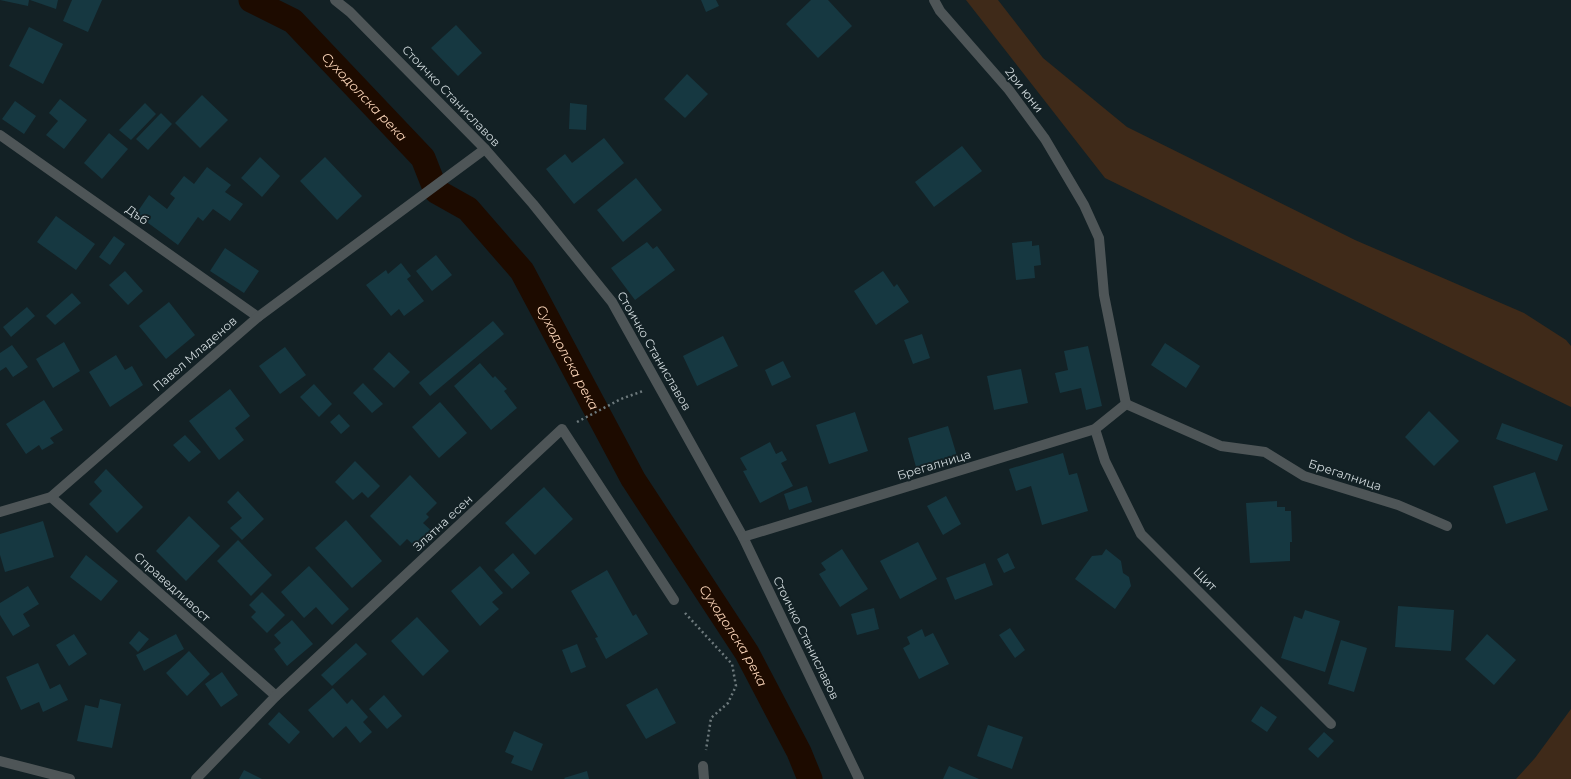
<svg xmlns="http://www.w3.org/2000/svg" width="1571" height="779" font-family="Montserrat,sans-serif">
<rect width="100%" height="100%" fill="#132125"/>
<!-- green -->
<g fill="#3f2a19">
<polygon points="966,0 998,0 1043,58 1127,127 1355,240 1524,313 1566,340 1571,346 1571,407 1105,178"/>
<polygon points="1571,709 1571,779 1516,779 1535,758"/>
</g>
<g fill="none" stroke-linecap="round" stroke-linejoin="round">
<!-- canal -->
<path stroke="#1d0b00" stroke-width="25" id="s1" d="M251 0 293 21 423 158 436 191 468 209 522 271 633 479 747 653 799 752 810 779"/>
</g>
<!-- building -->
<g fill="#163841">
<polygon points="0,0 29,0 28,6"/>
<polygon points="30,0 58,0 56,9"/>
<polygon points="72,0 102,0 88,32 63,21"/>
<polygon points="701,0 716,0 719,6 706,12"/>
<polygon points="811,0 828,0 852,26 818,58 786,24"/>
<polygon points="456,25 482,53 458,76 431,48"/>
<polygon points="29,27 63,44 43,84 9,66"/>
<polygon points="687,74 708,94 685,118 664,99"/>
<polygon points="202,95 228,120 200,148 175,123"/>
<polygon points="60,99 87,120 64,149 46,135 58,121 49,113"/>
<polygon points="15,101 36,116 24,134 2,119"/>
<polygon points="145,103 156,114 131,140 119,130"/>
<polygon points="570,103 587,105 586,130 569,129"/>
<polygon points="161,113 172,124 148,150 136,139"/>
<polygon points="109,133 128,149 102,179 84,163"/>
<polygon points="604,138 624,163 574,204 546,169 565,154 572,163"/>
<polygon points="962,146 982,171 934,207 915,182"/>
<polygon points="260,157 280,176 262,197 241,178"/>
<polygon points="325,157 362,196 337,220 300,181"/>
<polygon points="207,167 231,185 225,192 243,204 230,221 213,209 203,221 198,217 178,245 136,214 149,195 167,209 175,198 170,194 184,176 194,184"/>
<polygon points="636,178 662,210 623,242 597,210"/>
<polygon points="56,216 95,244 76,270 37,242"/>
<polygon points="114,236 125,244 110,265 99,257"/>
<polygon points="1032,241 1032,246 1039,245 1041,265 1034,266 1035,278 1016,280 1012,243"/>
<polygon points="647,242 653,249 657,246 675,270 635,300 611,268"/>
<polygon points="225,248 259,271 244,293 210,271"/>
<polygon points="436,255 452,275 432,291 416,271"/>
<polygon points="401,263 411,276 407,279 424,301 404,316 399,309 391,316 366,285 386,270 388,274"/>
<polygon points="125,271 143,291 128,305 109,285"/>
<polygon points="883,271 894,287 897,284 909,302 876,325 854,291"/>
<polygon points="72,293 81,303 55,325 46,316"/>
<polygon points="169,302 195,335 166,359 139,326"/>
<polygon points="27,307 35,316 11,337 3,327"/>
<polygon points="493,321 504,334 430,396 419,383"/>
<polygon points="922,334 930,358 913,364 904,340"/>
<polygon points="723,336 738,366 697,386 683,356"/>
<polygon points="64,342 80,371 53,388 36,359"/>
<polygon points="1165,343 1200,366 1186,388 1151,365"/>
<polygon points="12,345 28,367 13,377 6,367 0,371 0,353"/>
<polygon points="1088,346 1102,406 1086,410 1081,388 1060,393 1055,373 1068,370 1064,351"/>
<polygon points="285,347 306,375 280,394 259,366"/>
<polygon points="389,352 410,372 394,388 373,369"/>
<polygon points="116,355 125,370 132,366 143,385 110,407 89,372"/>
<polygon points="783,361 791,377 772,386 765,370"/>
<polygon points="480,363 493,378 495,376 507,389 504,391 517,408 491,430 454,386"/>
<polygon points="1021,369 1028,403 994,410 987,376"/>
<polygon points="363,383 383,404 372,413 353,393"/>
<polygon points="314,384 332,404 319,417 300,397"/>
<polygon points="230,389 250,416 235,428 244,440 219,460 189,421"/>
<polygon points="44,400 63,430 50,438 54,443 42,450 39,445 26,454 6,424"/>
<polygon points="440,402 467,433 439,458 412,427"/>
<polygon points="1429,411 1459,441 1434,466 1405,437"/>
<polygon points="855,412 868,451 829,464 816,425"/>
<polygon points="339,414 350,426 341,434 330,422"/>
<polygon points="1502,423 1563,445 1557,461 1496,439"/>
<polygon points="948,426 957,456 916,467 908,438"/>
<polygon points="185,435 201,452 189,462 173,445"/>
<polygon points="770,442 776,454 782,451 787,460 781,463 793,486 760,503 743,471 747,470 740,458"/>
<polygon points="1063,453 1069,475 1077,473 1088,511 1042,525 1031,486 1016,491 1009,469"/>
<polygon points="355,461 380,486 368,498 362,492 353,500 335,482"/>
<polygon points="106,469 143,507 117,533 89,504 102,491 94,482"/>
<polygon points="1535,472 1548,510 1506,524 1493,486"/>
<polygon points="410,475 437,503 426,514 429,517 423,523 434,533 418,549 407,539 400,546 370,516"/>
<polygon points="807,486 812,502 789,510 784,494"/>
<polygon points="544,487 573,519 535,555 505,523"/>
<polygon points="238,491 264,519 242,540 230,528 242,518 227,502"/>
<polygon points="946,496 961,524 943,535 927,506"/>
<polygon points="1277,501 1277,507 1285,507 1285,511 1291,511 1292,542 1290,542 1290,561 1250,563 1246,503"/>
<polygon points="189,516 220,546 186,581 156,551"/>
<polygon points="346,520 382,561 352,588 315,548"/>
<polygon points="43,521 54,557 5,572 0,555 0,534"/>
<polygon points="238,540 272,575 251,596 217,561"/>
<polygon points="918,542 937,579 900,599 880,561"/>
<polygon points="842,549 868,589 840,607 819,574 826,570 821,563"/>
<polygon points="1106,549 1121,561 1123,573 1129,577 1131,586 1115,609 1075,579 1092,556 1102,555"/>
<polygon points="513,553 530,573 512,589 494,570"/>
<polygon points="1008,553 1015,568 1004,573 997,559"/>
<polygon points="86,555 118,581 101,601 70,577"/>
<polygon points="985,563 993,585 955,600 946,578"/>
<polygon points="309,566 349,609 332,625 316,607 304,618 281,592"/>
<polygon points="480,566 503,593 492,602 499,609 480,626 451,591"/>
<polygon points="607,570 633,616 636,614 648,634 606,659 595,638 598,637 571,591"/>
<polygon points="28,586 39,604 23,614 30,626 13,636 0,615 0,603"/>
<polygon points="262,592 285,615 267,633 251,617 256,612 249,605"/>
<polygon points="1398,606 1454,610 1451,651 1395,647"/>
<polygon points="874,608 879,629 857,635 851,614"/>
<polygon points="1305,610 1340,621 1325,672 1281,658 1294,616 1302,619"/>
<polygon points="417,617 449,651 423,676 391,641"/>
<polygon points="292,620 313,644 287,666 274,649 281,643 274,635"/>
<polygon points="1010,628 1025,650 1015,658 999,635"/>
<polygon points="922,629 925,637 933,633 949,664 919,679 903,648 910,644 907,637"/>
<polygon points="139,631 149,639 138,652 129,643"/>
<polygon points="74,634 87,654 69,666 56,645"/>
<polygon points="176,634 184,649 144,671 136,655"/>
<polygon points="1487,634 1516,660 1494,685 1465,659"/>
<polygon points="1341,640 1367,648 1354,692 1328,684"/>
<polygon points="356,643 367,654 332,686 321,675"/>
<polygon points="577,644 586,667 571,673 562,650"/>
<polygon points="189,651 210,674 187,696 166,673"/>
<polygon points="38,663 50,689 60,684 68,700 43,712 39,702 21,710 6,677"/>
<polygon points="222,672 238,695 221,707 205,684"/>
<polygon points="333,688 347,704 352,699 368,717 363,722 372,732 360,743 346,726 333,738 308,710"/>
<polygon points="657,688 676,723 646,739 626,705"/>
<polygon points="384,695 402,716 387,729 369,709"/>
<polygon points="100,699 121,704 112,748 77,741 85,705 98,708"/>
<polygon points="1261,706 1277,717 1267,732 1251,721"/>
<polygon points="279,712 300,732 289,744 268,724"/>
<polygon points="988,725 1023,737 1012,769 977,756"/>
<polygon points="514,731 543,744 532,771 511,763 514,756 505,752"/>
<polygon points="1324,732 1334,741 1318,758 1308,749"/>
<polygon points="949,766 979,779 943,779"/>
<polygon points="244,770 262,779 239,779"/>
<polygon points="587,771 589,779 565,779 564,778"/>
</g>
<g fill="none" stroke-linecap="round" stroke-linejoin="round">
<!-- path -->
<g stroke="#6e7a7d" stroke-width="2.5" stroke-dasharray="2 3" stroke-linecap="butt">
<polyline points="577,422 621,399 643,391"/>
<polyline points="685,613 732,664 736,686 728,703 711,718 706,750"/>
</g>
<!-- minor -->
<g stroke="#4e5557" stroke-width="10">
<polyline points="335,0 350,12 485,149 533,204 612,302 743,537 859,779"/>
<polyline points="0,135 258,317"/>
<polyline points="1126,404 1221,446 1265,452 1304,476 1398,505 1447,526"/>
<polyline points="1095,429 1105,461 1141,534 1331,724"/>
<polyline points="51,497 276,696"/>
<polyline points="0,512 51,497 258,317 485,149"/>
<polyline points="743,537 1095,429 1126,404 1104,295 1099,238 1084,205 1045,139 1009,90 940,11 934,0"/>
<polyline points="0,761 70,779"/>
<polyline points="703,766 704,779"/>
<polyline points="196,779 276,696 562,429 674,600"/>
</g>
</g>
<g text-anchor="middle" stroke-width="4" stroke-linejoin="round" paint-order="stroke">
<!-- street labels -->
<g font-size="12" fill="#d0d9dc" stroke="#132125">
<text transform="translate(1024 90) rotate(52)" y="4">2ри юни</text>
<text transform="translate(451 96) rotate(46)" y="4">Стоичко Станиславов</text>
<text transform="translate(137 215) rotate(35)" y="4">Дъб</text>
<text transform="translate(654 351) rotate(60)" y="4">Стоичко Станиславов</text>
<text transform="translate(195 354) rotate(-41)" y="4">Павел Младенов</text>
<text transform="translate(934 465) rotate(-17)" y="4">Брегалница</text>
<text transform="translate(1345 475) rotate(18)" y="4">Брегалница</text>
<text transform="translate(443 523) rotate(-43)" y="4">Златна есен</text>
<text transform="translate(1205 579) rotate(45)" y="4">Щит</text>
<text transform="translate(172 587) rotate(42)" y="4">Справедливост</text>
<text transform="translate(806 638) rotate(64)" y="4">Стоичко Станиславов</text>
</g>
<!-- water labels -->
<g font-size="13" font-style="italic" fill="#fbd5b8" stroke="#132125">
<text dy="5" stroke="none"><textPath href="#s1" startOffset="151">Суходолска река</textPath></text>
<text dy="5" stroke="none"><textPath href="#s1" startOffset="488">Суходолска река</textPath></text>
<text dy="5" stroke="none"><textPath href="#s1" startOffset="812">Суходолска река</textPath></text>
</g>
</g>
</svg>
